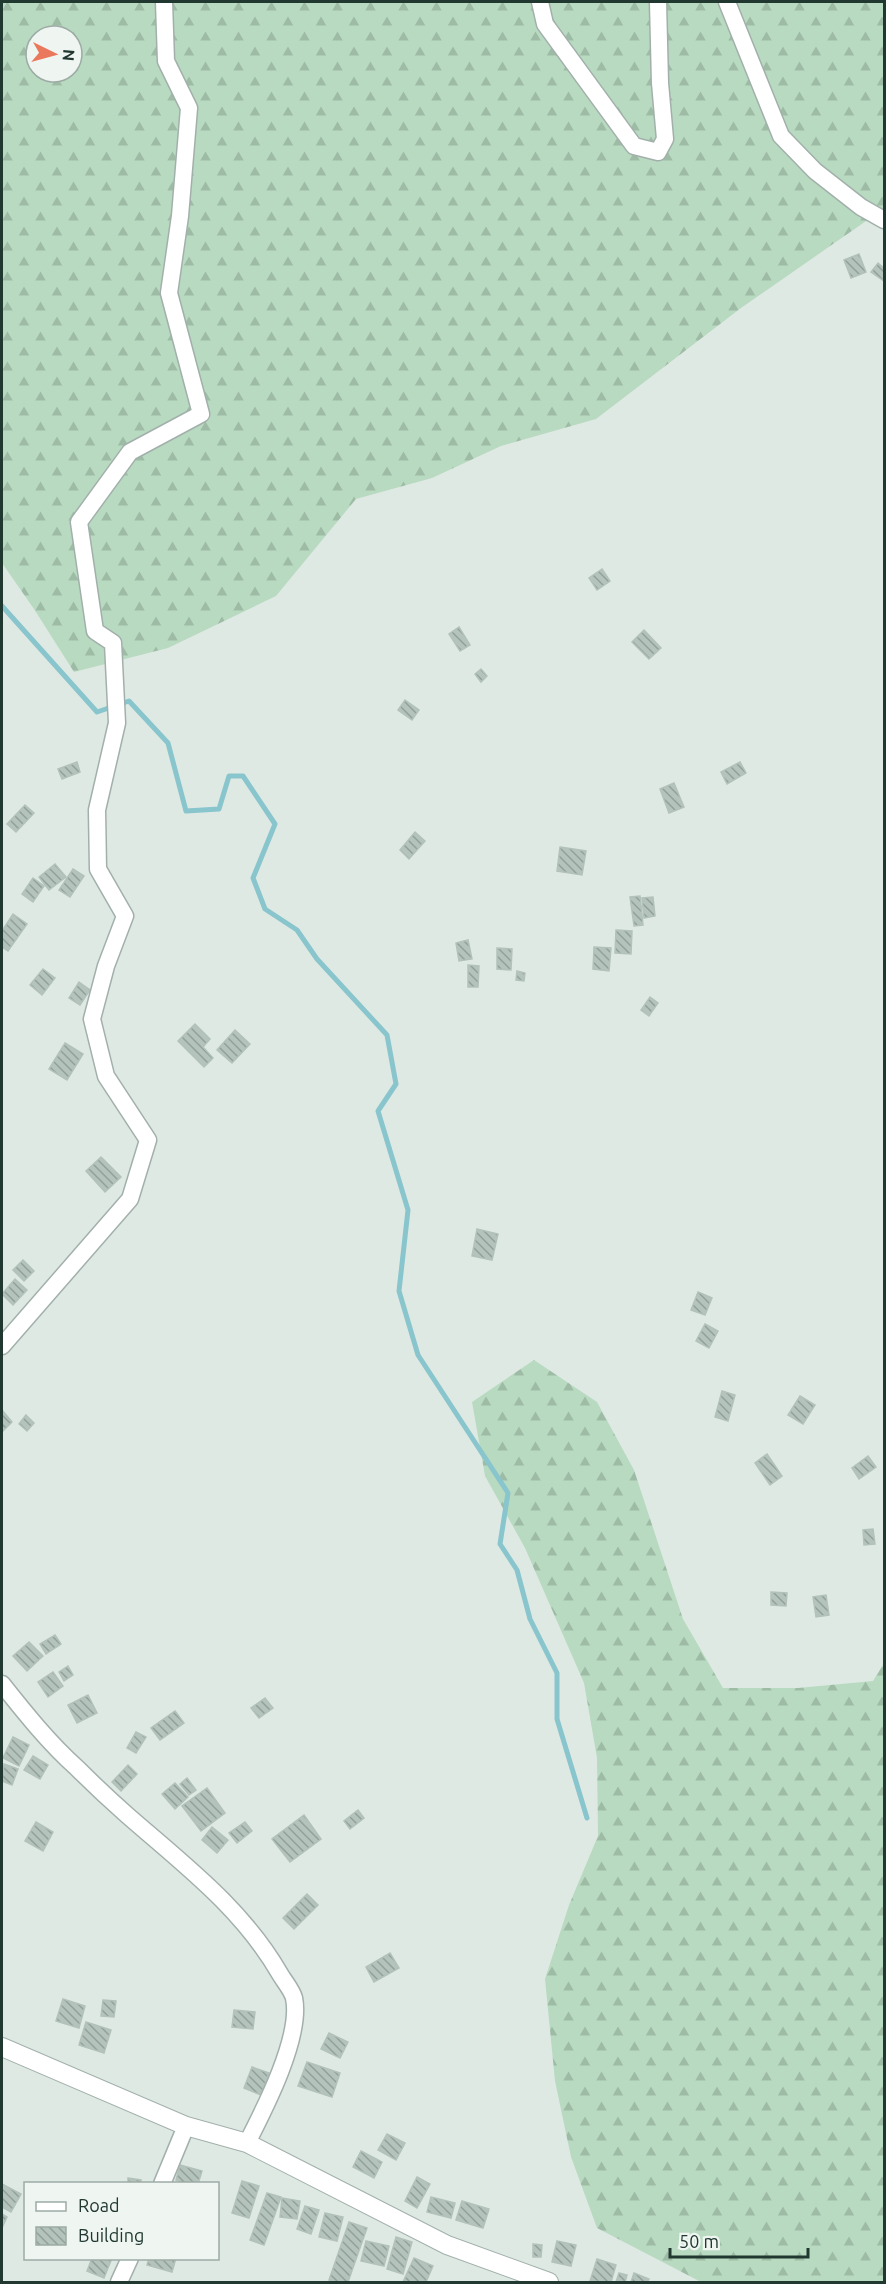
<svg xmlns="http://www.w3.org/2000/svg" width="886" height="2284" font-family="Ubuntu,sans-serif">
<defs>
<pattern id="forest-firs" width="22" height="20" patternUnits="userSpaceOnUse" patternTransform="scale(1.5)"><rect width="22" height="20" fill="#b8dac0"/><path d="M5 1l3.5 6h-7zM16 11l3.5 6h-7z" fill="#9ebca5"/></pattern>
<pattern id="building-back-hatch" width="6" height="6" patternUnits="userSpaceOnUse" patternTransform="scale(1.5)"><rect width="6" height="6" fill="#b4c4bd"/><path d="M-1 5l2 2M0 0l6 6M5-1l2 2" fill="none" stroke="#92a09a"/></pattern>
</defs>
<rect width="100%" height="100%" fill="#dfe9e4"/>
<!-- forest -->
<g fill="url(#forest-firs)" fill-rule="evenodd">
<path d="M2 2H884V215L869 219 741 308 596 419 501 446 432 478 356 499 276 596 168 648 74 672 34 609 2 563ZM36 36H72V72H36Z"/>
<polygon points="534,1360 597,1402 634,1470 683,1619 723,1688 798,1688 873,1681 884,1663 884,2282 701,2282 597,2228 571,2157 555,2081 545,1979 569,1905 598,1836 597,1758 584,1683 525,1548 485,1476 472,1402"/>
</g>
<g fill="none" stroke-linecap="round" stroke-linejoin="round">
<!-- stream -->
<polyline stroke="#89c5cc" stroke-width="5" points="2,606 97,712 129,701 168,743 186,811 219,809 229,776 243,776 275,824 253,878 265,909 297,930 317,959 387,1035 396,1084 378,1111 408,1210 399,1291 418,1355 508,1493 500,1544 517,1570 530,1619 557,1673 557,1719 587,1818"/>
</g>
<!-- building -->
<g fill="url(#building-back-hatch)" stroke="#b2c2bb" stroke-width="1.5">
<polygon points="859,254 866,272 851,278 844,260"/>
<polygon points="878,263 884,268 884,281 871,272"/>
<polygon points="602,569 610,581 597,590 589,578"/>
<polygon points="459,627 470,645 460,651 449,634"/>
<polygon points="644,630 661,648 649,659 632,642"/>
<polygon points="481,669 487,676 481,682 475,674"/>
<polygon points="405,700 419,710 412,720 398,710"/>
<polygon points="77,762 80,772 62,779 58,769"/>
<polygon points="740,762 746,773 727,784 721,772"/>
<polygon points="674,783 684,807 669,813 660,789"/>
<polygon points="25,805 34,813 16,832 7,824"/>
<polygon points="415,832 425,841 409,859 400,850"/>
<polygon points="560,847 586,851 582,875 557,871"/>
<polygon points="55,864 66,877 49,890 39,877"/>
<polygon points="73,869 84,876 70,897 59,890"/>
<polygon points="33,878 44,886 33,902 22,894"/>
<polygon points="640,896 643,925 634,926 630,897"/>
<polygon points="653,897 655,916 644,918 642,898"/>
<polygon points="13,914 27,924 8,951 2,947 2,931"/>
<polygon points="616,930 632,931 631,954 615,953"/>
<polygon points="468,940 472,959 459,961 456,943"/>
<polygon points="594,947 611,948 609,971 593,969"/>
<polygon points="497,948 512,949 511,970 497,969"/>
<polygon points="468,965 479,966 478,987 468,987"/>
<polygon points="43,969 55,978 42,995 30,985"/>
<polygon points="517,971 525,973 524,981 516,980"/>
<polygon points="79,982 90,990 80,1005 69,998"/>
<polygon points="650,997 658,1003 649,1016 641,1010"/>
<polygon points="195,1024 210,1039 203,1047 213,1058 204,1067 178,1041"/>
<polygon points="235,1030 250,1044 232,1063 217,1050"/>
<polygon points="65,1043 83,1054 67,1080 49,1069"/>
<polygon points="101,1157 121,1177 105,1192 86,1171"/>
<polygon points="477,1229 498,1234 492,1260 472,1256"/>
<polygon points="23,1260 34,1271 24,1281 13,1270"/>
<polygon points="15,1279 27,1290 13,1305 2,1294"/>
<polygon points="698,1292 712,1298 705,1315 691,1310"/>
<polygon points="705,1324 718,1331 709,1348 696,1341"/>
<polygon points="722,1391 735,1395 728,1421 715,1417"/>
<polygon points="800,1396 815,1405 803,1424 788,1415"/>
<polygon points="2,1410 12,1422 2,1432"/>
<polygon points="26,1415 34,1423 27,1431 19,1424"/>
<polygon points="767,1454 782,1476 770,1485 755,1463"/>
<polygon points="868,1456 876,1467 859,1479 852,1468"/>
<polygon points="873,1529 875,1544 864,1545 863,1530"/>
<polygon points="771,1592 787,1593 786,1606 771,1605"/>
<polygon points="826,1595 829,1615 816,1617 813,1597"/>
<polygon points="55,1635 61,1644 46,1654 40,1644"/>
<polygon points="29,1642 43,1656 27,1671 13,1656"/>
<polygon points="68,1666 73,1675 64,1681 59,1672"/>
<polygon points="53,1672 63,1686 48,1697 38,1682"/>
<polygon points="88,1695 97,1713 77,1723 68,1705"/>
<polygon points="265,1698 273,1708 259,1718 251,1708"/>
<polygon points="175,1711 184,1723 160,1740 151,1728"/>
<polygon points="136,1732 146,1737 136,1753 127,1748"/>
<polygon points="13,1737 29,1745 19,1766 3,1758"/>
<polygon points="33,1756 48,1765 40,1779 24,1770"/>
<polygon points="4,1764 18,1769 12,1785 2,1781"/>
<polygon points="128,1765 137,1774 121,1791 112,1782"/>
<polygon points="187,1778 196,1790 189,1795 180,1784"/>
<polygon points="175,1783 188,1797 175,1809 162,1794"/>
<polygon points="207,1788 225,1813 201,1831 182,1806"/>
<polygon points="358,1810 364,1818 350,1829 344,1821"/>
<polygon points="304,1815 321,1839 290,1862 272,1839"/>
<polygon points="36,1822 53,1832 43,1851 25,1841"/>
<polygon points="245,1822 252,1831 237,1843 229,1833"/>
<polygon points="212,1827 228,1840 217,1853 202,1840"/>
<polygon points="307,1894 318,1905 294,1929 283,1918"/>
<polygon points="390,1953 399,1968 374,1982 366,1967"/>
<polygon points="63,1999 85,2006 79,2028 56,2021"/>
<polygon points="103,2000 116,2001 114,2017 101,2016"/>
<polygon points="234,2010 255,2012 253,2029 232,2027"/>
<polygon points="86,2022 111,2030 104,2053 79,2045"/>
<polygon points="329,2033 348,2042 340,2058 321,2049"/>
<polygon points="307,2062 340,2073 332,2097 298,2086"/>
<polygon points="252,2067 269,2073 261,2095 244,2088"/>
<polygon points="387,2134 405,2143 396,2160 378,2150"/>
<polygon points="361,2151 382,2162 374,2178 353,2167"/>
<polygon points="180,2165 202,2171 198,2184 186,2184 176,2180"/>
<polygon points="417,2177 430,2184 417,2208 405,2201"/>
<polygon points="128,2178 141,2180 141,2184 128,2184"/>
<polygon points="242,2181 259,2186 249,2218 232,2213"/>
<polygon points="2,2184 21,2194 11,2212 2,2207"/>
<polygon points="267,2193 281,2197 264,2245 250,2240"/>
<polygon points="431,2197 455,2203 451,2218 427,2212"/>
<polygon points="282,2198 300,2201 297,2219 280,2217"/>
<polygon points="462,2201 489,2209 483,2228 456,2220"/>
<polygon points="305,2206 319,2210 311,2234 297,2229"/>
<polygon points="325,2213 343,2217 337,2241 319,2237"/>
<polygon points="2,2214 7,2217 2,2228"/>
<polygon points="349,2222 367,2228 348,2282 335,2282 329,2280"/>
<polygon points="396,2237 412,2242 403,2274 387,2269"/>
<polygon points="366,2241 389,2246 384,2266 361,2261"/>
<polygon points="557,2241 576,2245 571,2266 552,2262"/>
<polygon points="533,2244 542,2245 541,2257 533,2257"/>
<polygon points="92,2258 112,2258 104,2278 87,2271"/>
<polygon points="149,2258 176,2258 172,2272 147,2265"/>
<polygon points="414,2258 433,2266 426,2282 403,2282"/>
<polygon points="597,2259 616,2265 611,2282 590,2281"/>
<polygon points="619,2273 627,2275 625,2282 616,2282"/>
<polygon points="634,2273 649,2279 647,2282 631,2282"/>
</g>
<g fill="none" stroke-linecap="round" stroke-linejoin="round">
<defs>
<g id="minor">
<polyline points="540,2 545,24 634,146 658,152 665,139 660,83 658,2"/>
<polyline points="727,2 781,136 815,171 861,207 884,220"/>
<polyline points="2,1346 130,1199 148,1140 106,1076 92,1019 106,966 125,916 98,869 97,810 117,723 113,643 95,631 79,522 130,452 201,414 169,293 180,216 189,108 166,61 164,2"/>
<path d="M2 1684C25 1713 49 1743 77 1768 93 1784 110 1800 127 1815 183 1864 242 1908 280 1974 284 1981 292 1990 294 1998 302 2036 265 2108 247 2143"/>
<polyline points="162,2184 186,2126"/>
<polyline points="119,2282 130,2258"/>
</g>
<polyline id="tertiary" points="2,2047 186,2126 247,2143 447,2245 549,2282"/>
</defs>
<!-- minor casing -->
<use href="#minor" stroke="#a2b0ab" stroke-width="19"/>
<!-- tertiary casing -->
<use href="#tertiary" stroke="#a2b0ab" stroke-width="20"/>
<!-- minor -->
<use href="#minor" stroke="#fff" stroke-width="16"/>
<!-- tertiary -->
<use href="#tertiary" stroke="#fff" stroke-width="18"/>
</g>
<!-- border -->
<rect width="886" height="2284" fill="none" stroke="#213831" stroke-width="6"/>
<!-- legend -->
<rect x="24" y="2182" width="195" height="78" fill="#eff6f2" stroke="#9daaa5" stroke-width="1.5"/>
<rect x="36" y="2202" width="30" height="9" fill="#ffffff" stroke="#9daaa5" stroke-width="1.5"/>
<text x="78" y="2212" font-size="18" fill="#213831">Road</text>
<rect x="36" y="2227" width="30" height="18" fill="url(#building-back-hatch)" stroke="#9daaa5" stroke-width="1.5"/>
<text x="78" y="2242" font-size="18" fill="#213831">Building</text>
<!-- north arrow -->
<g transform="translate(54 54) rotate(95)"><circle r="28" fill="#eff6f2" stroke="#9daaa5" stroke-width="1.5"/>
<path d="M0-4.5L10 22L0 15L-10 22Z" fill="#ea785c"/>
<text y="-9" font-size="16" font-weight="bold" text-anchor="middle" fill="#213831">N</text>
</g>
<!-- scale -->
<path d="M670 2248v9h138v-9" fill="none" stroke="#213831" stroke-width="3"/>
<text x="679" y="2248" font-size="18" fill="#213831" stroke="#eff6f2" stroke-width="4.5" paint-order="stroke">50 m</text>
</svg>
